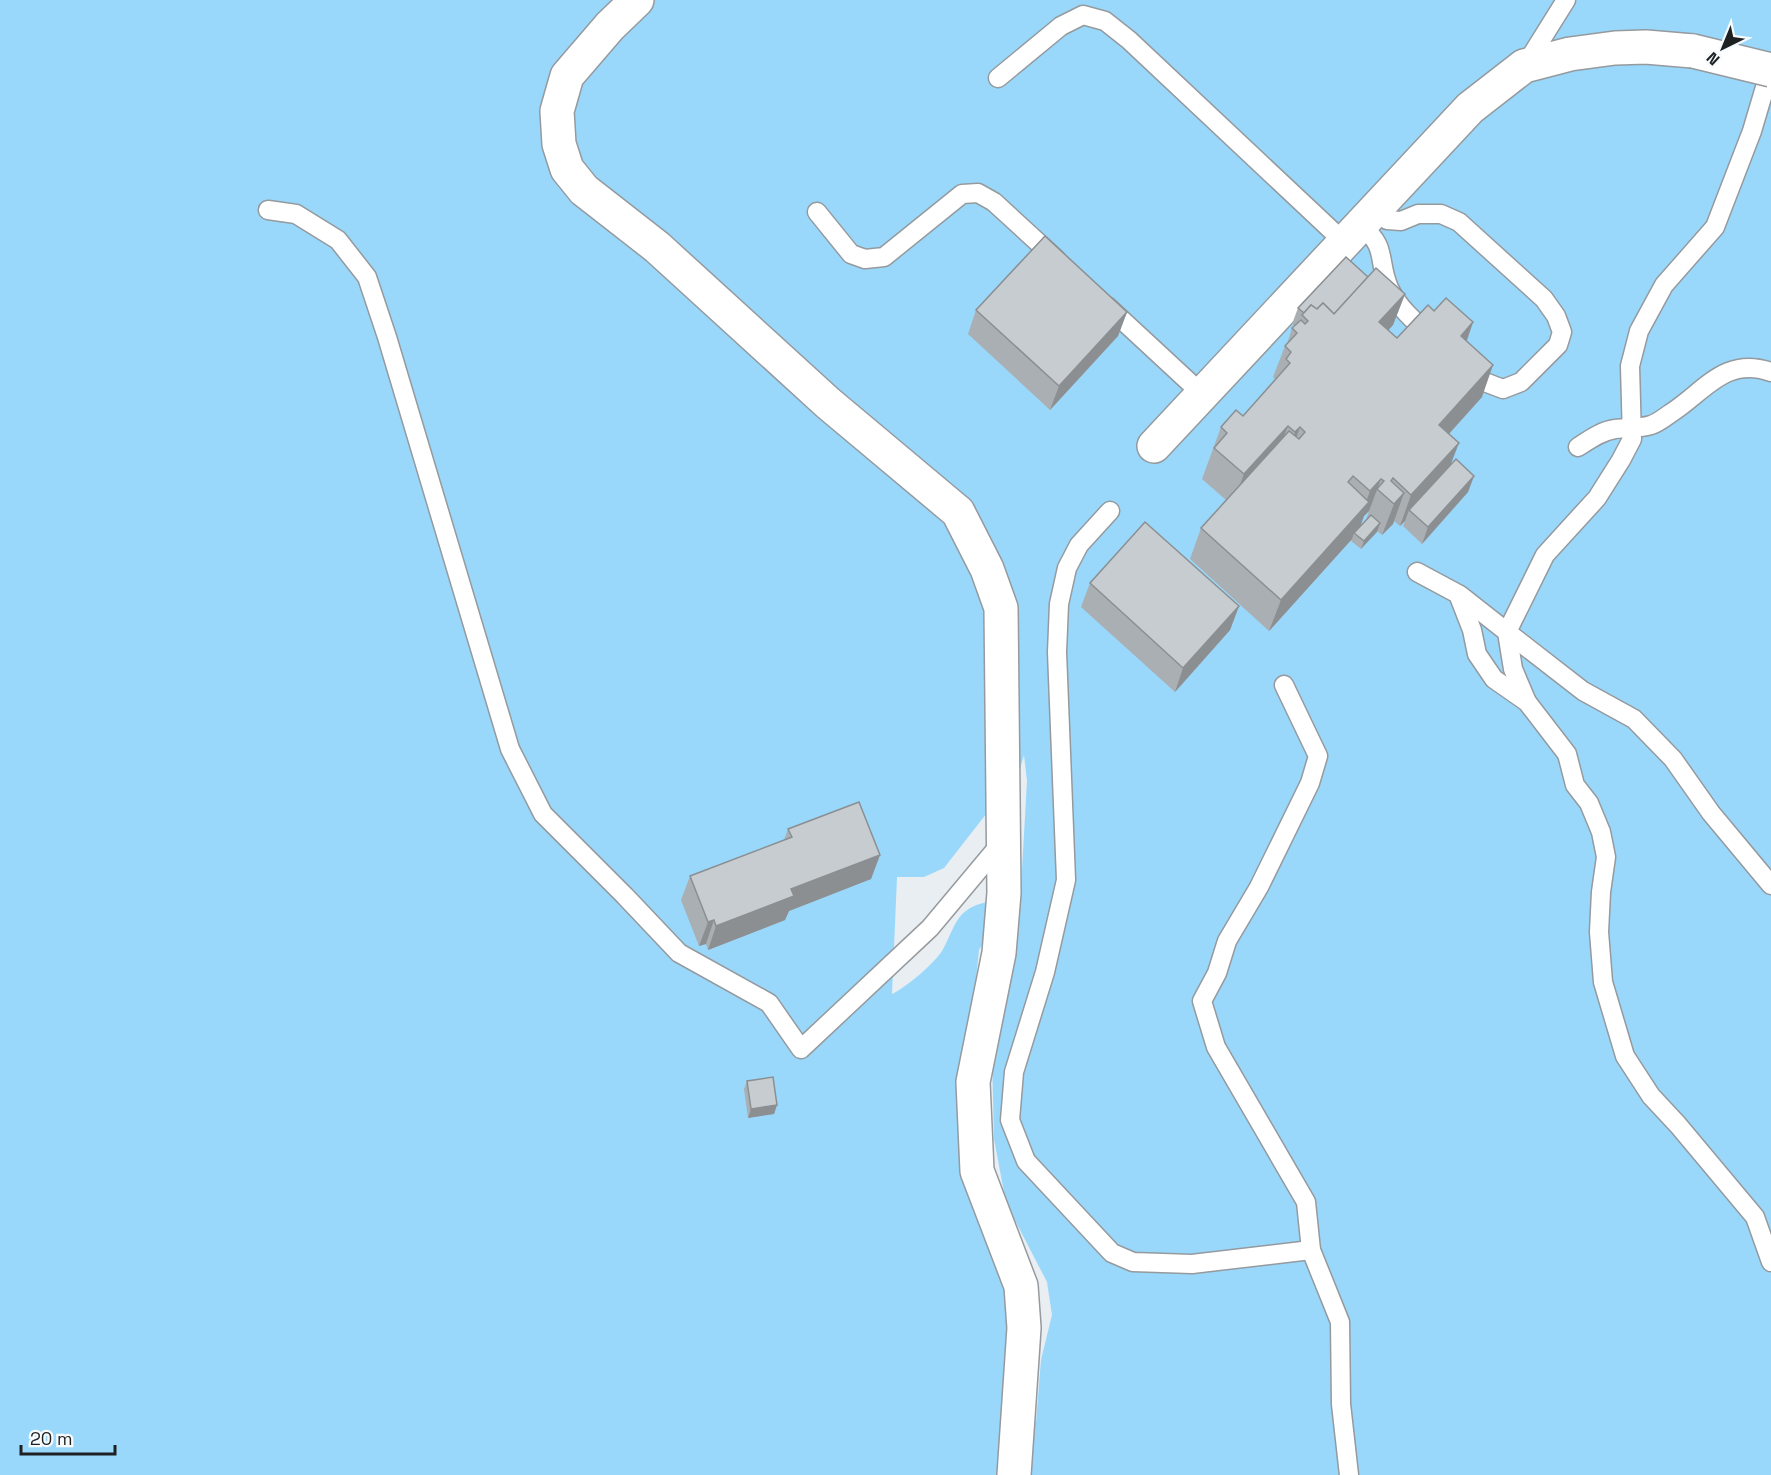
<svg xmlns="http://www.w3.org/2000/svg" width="1771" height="1475" font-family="'Space Grotesk',sans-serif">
<rect width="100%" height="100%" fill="#e8eef2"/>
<!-- green -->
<path fill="#99d8fb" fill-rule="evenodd" d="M0 0H1771V1475H0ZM1024 755 1027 781 1021 887 1006 1007 992 1058 994 1139 1006 1203 1047 1282 1052 1315 1041 1360 1036 1422 1007 1379 1010 1318 1006 1274 960 1062 974 998 979 950 991 930 987 902C955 909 956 926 942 951 934 964 905 988 892 994L897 877H924L944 868 1019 772Z"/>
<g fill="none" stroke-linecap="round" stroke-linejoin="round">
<defs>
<g id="lane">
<polyline points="1526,64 1566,0"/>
<polyline points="1771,67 1752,131 1715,227 1664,285 1639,331 1630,366 1632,439 1621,460 1597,498 1545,555 1507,632 1583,691 1634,719 1673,759 1711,813 1771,885"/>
<polyline points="998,78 1061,26 1083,15 1105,21 1129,40 1344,242"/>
<polyline points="1376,209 1387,220 1401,221 1418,214 1441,214 1459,222 1544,299 1556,316 1562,332 1558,345 1521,382 1503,389 1482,381 1469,371"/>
<polyline points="268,210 296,214 338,240 367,277 387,337 510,749 543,814 625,896 679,953 769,1003 801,1049 930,928 1002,842"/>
<polyline points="817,212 851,254 865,259 884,257 962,194 978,193 994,202 1056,259"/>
<path d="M1361 225C1388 248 1377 259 1389 288 1398 307 1414 321 1430 335"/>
<polyline points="1107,306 1202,394"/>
<path d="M1578 447C1589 440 1601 431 1615 429 1627 427 1639 429 1651 425 1658 423 1665 417 1671 413 1705 391 1725 356 1771 372"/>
<polyline points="1110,511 1079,545 1067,568 1059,604 1057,652 1066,880 1045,972 1014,1072 1010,1120 1026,1161 1112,1253 1133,1262 1192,1264 1311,1250"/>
<polyline points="1417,572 1458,594 1472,630 1477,654 1494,679 1527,702 1567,754 1575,785 1589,803 1601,832 1606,857 1601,892 1599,932 1603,982 1625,1056 1651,1096 1678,1125 1755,1217 1771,1262"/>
<polyline points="1460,595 1507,632 1513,669 1527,702"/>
<polyline points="1284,685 1318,756 1310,783 1259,887 1227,941 1217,973 1202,1001 1216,1047 1306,1202 1311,1250 1340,1322 1341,1404 1349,1475"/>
</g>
<g id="street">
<polyline points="637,0 610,26 567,76 557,111 559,144 567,169 584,190 657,247 828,403 958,512 987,569 1001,608 1004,893 999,953 973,1082 977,1171 1021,1286 1024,1328 1014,1475"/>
<polyline points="1154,446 1470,108 1524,66 1570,54 1615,48 1646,47 1693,51"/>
</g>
</defs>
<!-- lane casing -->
<use href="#lane" stroke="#959a9e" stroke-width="21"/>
<!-- street casing -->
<use href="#street" stroke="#959a9e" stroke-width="36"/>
<!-- lane -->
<use href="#lane" stroke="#fff" stroke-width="18"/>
<!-- street -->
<use href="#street" stroke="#fff" stroke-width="33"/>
<defs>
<polyline id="street-bridge" points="1693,51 1771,70"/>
</defs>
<!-- street-bridge casing -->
<use href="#street-bridge" stroke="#959a9e" stroke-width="36" stroke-linecap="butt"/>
<!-- street-bridge -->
<use href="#street-bridge" stroke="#fff" stroke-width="33"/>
</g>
<!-- wall -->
<g fill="#aaafb3" fill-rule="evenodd">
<path d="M1368 277 1405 294 1393 325 1388 330 1397 338 1434 311 1473 322 1467 341 1482 397 1449 434 1451 464 1474 476 1468 492 1422 544 1403 526 1405 521 1400 526 1394 521 1393 524 1382 535 1377 531 1361 549 1351 541 1352 539 1269 631 1190 559 1201 528 1226 500 1202 479 1221 427 1243 416 1275 379 1273 377 1285 346 1287 344 1292 328 1295 326 1292 324 1298 308ZM1369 511 1366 520 1360 526 1364 516Z"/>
<polygon points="976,310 1127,312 1118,336 1050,410 968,334"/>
<polygon points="1090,583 1239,606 1230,630 1175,692 1081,607"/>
<polygon points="788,829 880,855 871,879 789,911 785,920 708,950 706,944 699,946 681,900 690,876 784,840"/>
<polygon points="747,1081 777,1105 774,1114 748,1118 744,1089"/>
</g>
<!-- shaded-wall -->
<g fill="#8b8f92">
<polygon points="1405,294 1393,325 1368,353 1379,322"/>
<polygon points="1127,312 1118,336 1050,410 1059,386"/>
<polygon points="1473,322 1462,354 1461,336"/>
<polygon points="1493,365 1482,397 1428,457 1439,425"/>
<polygon points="1288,426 1276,457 1232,506 1244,474"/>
<polygon points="1300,427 1289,458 1284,464 1295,432"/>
<polygon points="1459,443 1447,474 1409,510 1405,521 1400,526 1411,495"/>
<polygon points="1474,476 1468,492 1422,544 1428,527"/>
<polygon points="1381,479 1369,511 1364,516 1358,533 1354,533 1352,539 1269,631 1281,600 1364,508 1370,491"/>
<polygon points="1404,493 1393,524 1382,535 1394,504"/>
<polygon points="1380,523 1377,532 1361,549 1364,541"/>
<polygon points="1239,606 1230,630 1175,692 1183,668"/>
<polygon points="880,855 871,879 789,911 785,920 708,950 716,926 791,889"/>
<polygon points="714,920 706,944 699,946 708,922"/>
<polygon points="777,1105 774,1114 748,1118 751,1109"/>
</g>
<!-- building -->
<g fill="#c6ccd0" stroke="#8b8f92" stroke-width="1.5">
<polygon points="1045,236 1127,312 1059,386 976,310"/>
<polygon points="1346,257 1368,277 1334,314 1323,303 1317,309 1311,305 1304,313 1298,308"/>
<polygon points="1376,268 1405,294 1379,322 1397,338 1428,305 1434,311 1446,298 1473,322 1461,336 1493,365 1439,425 1459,443 1411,495 1393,478 1391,481 1404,493 1394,504 1377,489 1384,481 1381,479 1370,491 1353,476 1348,482 1369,502 1281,600 1201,528 1289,431 1299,439 1305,432 1300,427 1295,432 1288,426 1244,474 1214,448 1227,433 1221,427 1236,410 1243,416 1290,363 1286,359 1291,352 1285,346 1297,333 1292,328 1301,320 1305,324 1308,321 1302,315 1311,305 1317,309 1323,303 1334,314"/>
<polygon points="1456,459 1474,476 1428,527 1409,510"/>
<polygon points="1371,515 1380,523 1364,541 1354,533"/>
<polygon points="1145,522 1239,606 1183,668 1090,583"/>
<polygon points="859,802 880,855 791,889 794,896 716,926 714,920 708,922 690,876 792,837 788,829"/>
<polygon points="773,1077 777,1105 751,1109 747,1081"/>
</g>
<!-- north arrow -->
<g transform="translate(1723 48) rotate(223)" stroke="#f6fbfe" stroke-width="4.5" paint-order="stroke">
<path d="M0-4.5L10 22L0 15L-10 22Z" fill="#1e2022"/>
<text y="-9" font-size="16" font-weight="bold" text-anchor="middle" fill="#1e2022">N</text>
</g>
<!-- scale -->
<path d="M21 1445v9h94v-9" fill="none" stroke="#1e2022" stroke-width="3"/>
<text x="30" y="1445" font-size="18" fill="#1e2022" stroke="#f6fbfe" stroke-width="4.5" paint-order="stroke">20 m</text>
</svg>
